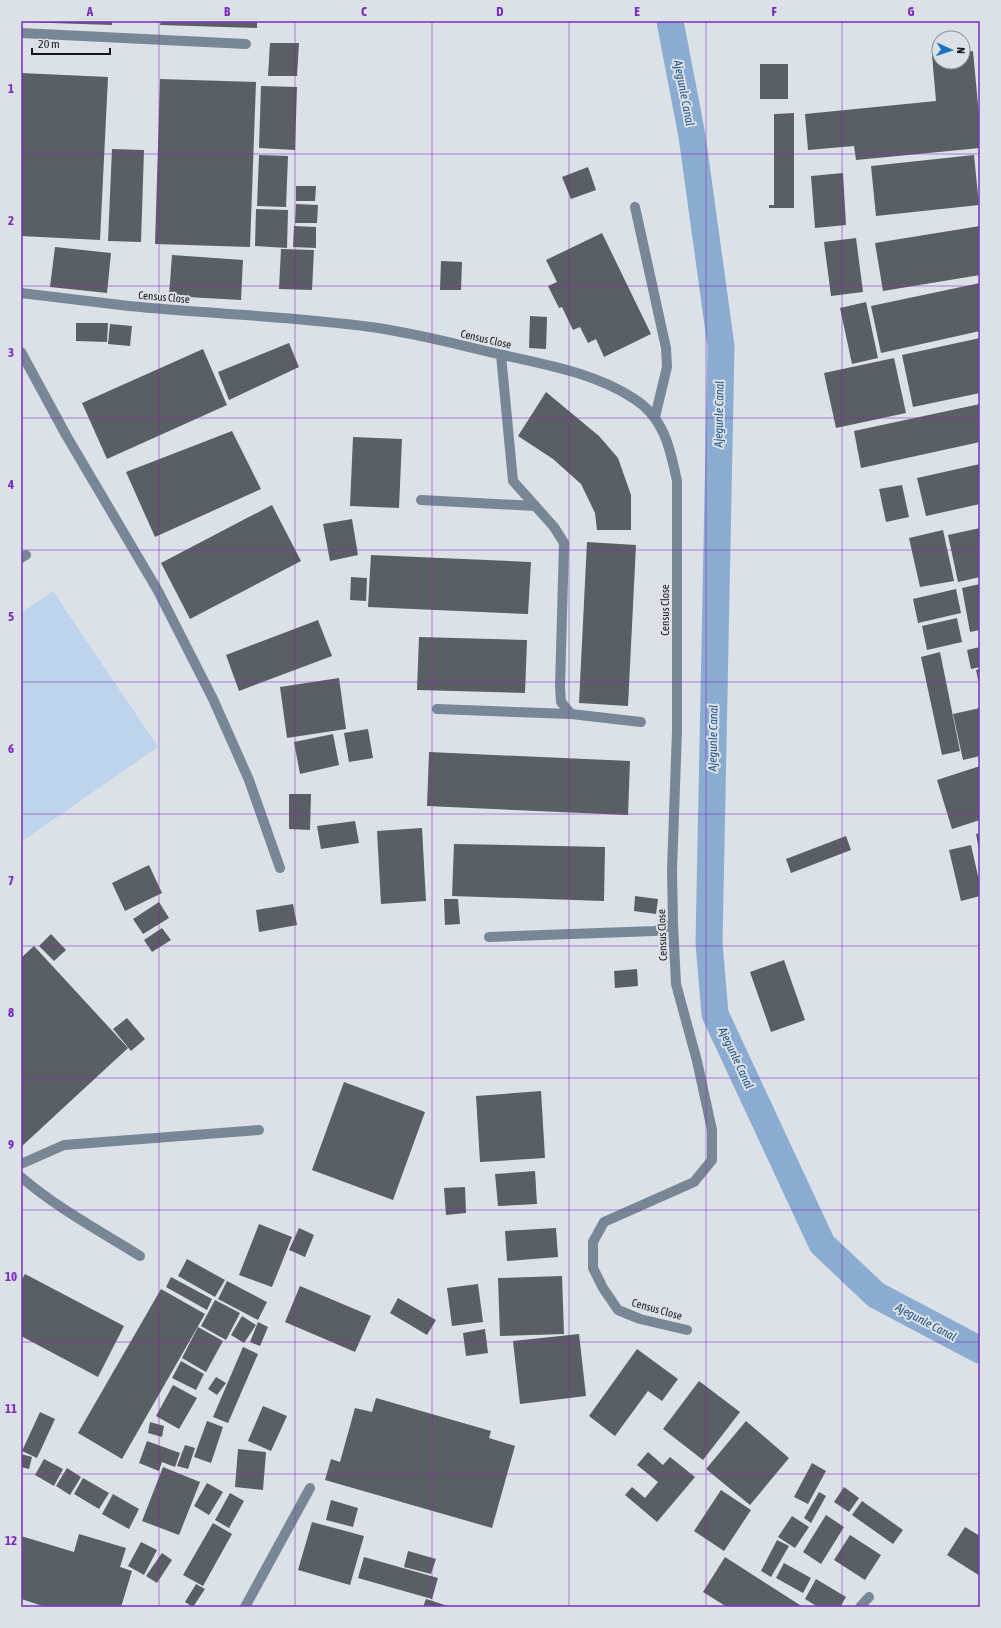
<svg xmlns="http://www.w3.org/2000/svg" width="1001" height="1628" font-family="'Asap Condensed',sans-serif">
<rect width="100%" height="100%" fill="#dbe1e7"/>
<!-- garden -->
<polygon fill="#bed4ec" points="53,591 158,747 21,842 21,613"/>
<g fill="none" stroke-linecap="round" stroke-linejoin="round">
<!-- canal -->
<polyline stroke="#89acd0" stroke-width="27" points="670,21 692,136 721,346 709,943 715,1014 822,1244 876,1295 980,1350"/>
</g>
<!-- building -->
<g fill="#5a5f64">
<polygon points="21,21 112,21 112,25 21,22"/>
<polygon points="161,21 257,21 257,28 160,25"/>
<polygon points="270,43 299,43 297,76 268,76"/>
<polygon points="973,51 980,126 980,148 856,160 854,146 808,150 805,114 936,101 932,55 939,54 939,62 963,62 963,52"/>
<rect x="760" y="64" width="28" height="35"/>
<polygon points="21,73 108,77 100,240 21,236"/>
<polygon points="160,79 256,82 250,247 155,244"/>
<polygon points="261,86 297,87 295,150 259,148"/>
<polygon points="794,113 794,208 769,208 769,205 774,205 774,114"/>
<polygon points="112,149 144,150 141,242 108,241"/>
<polygon points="259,155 288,156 286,207 257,206"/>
<polygon points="974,155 979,205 876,216 871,166"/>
<polygon points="588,167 596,190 571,199 562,177"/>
<polygon points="843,173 846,225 815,228 811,176"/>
<polygon points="296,186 316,186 315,201 296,201"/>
<polygon points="296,204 318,205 317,223 295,223"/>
<polygon points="256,209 288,210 287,248 255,246"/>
<polygon points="294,226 316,227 316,248 293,247"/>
<polygon points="980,226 980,275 883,291 875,243"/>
<polygon points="602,233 651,334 604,357 596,339 588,343 580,327 573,330 562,307 559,308 548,286 557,282 546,260"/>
<polygon points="856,238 863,292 831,296 824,242"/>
<polygon points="55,247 111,253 107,293 50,287"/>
<polygon points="281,249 314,250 312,290 279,289"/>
<polygon points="172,255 243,260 241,300 169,296"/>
<polygon points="441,261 462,262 461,290 440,290"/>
<polygon points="980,283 980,331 881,353 871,306"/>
<polygon points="866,302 878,358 852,364 840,308"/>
<polygon points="530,316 547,317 546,349 529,348"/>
<polygon points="76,323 108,323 107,342 76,341"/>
<polygon points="110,324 132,326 130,346 108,344"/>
<polygon points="980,338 980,393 913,407 902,355"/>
<polygon points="289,343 299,367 229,400 218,372"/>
<polygon points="203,349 227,405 107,459 82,403"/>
<polygon points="894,358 906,413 836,428 824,373"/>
<polygon points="546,392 599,436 618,458 631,495 631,530 597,530 595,513 581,484 553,459 518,436"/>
<polygon points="980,404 980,442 861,468 854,431"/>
<polygon points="232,431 261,489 155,537 126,472"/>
<polygon points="353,437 402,439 399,508 350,506"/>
<polygon points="980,464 980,504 926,516 917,478"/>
<polygon points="902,485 909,517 886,522 879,489"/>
<polygon points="272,505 301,561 190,619 161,563"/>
<polygon points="352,519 358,555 330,561 323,524"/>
<polygon points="980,528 980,577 958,582 948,535"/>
<polygon points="943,530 954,581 920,587 909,538"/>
<polygon points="587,542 636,545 628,706 579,703"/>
<polygon points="371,555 531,562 528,614 368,607"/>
<polygon points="351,577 367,578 366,601 350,600"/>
<polygon points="980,584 980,630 970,632 962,588"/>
<polygon points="956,589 961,613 918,623 913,599"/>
<polygon points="957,618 962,642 927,650 922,626"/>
<polygon points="318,620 332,656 239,691 226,655"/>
<polygon points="419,637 527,640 525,693 417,690"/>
<polygon points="980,647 980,667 971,669 967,650"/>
<polygon points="940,652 960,751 942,755 921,657"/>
<polygon points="980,669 980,684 979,684 976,670"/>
<polygon points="339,678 346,729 287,738 280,687"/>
<polygon points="980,708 980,756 963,760 953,714"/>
<polygon points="368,729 373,758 349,762 344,733"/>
<polygon points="333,734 339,765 300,774 294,742"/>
<polygon points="429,752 630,761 628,815 427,806"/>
<polygon points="980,766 980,820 952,829 937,780"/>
<polygon points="289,794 311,794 310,830 289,829"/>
<polygon points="355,821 359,843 321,849 317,826"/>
<polygon points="422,828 426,901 381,904 377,831"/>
<polygon points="980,833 980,850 979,850 976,834"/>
<polygon points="846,836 851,850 791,873 786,859"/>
<polygon points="454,844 605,847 604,901 452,896"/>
<polygon points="971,845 980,885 980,896 961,901 949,850"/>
<polygon points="149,865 162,893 125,911 112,883"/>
<polygon points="635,896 658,899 656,914 634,911"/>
<polygon points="444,899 458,899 460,924 445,925"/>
<polygon points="159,902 169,918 143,934 133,919"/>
<polygon points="293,904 297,925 259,932 256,910"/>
<polygon points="162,928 171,940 152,952 144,940"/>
<polygon points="51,934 66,950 54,961 39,946"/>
<polygon points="34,946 128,1048 21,1147 21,958"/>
<polygon points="784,960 805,1020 771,1032 750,972"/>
<polygon points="637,969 638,986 615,988 614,971"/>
<polygon points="127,1018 145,1039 131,1051 113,1029"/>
<polygon points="344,1082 425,1112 393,1200 312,1170"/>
<polygon points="541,1091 545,1158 480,1162 476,1096"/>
<polygon points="535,1171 537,1204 498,1206 495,1174"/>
<polygon points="465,1187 466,1213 446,1215 444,1188"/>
<polygon points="259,1224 292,1237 272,1287 239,1275"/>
<polygon points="299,1228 314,1235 305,1257 289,1250"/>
<polygon points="556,1228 558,1257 507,1261 505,1231"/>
<polygon points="187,1259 225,1280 215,1297 178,1276"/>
<polygon points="25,1274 124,1326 98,1377 21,1336 21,1281"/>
<polygon points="562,1276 564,1334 500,1336 498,1278"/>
<polygon points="171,1277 212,1299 207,1310 166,1287"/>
<polygon points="227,1281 267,1302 258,1320 218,1299"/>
<polygon points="478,1284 483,1322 452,1326 447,1288"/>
<polygon points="300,1286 371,1316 355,1352 285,1322"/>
<polygon points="161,1289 205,1314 122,1459 78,1433"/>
<polygon points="398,1298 436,1320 427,1335 390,1313"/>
<polygon points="215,1300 240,1313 226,1340 201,1326"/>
<polygon points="242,1316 256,1325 244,1343 231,1335"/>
<polygon points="258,1322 268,1327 260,1346 250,1342"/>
<polygon points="198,1327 223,1341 206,1372 182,1358"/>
<polygon points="485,1329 488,1353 466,1356 463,1333"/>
<polygon points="579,1334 586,1396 520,1404 513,1341"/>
<polygon points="243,1347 258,1354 228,1423 213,1417"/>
<polygon points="637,1349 678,1379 662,1401 648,1391 615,1436 589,1416"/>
<polygon points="181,1361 204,1374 196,1390 172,1378"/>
<polygon points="216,1377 226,1383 217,1395 208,1389"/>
<polygon points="699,1381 740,1412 703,1460 663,1429"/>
<polygon points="173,1385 197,1398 179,1429 156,1416"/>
<polygon points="376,1398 491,1431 489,1438 515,1446 492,1528 325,1480 331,1459 340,1462 355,1408 372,1412"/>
<polygon points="263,1406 287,1416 271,1451 248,1441"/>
<polygon points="40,1412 55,1419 37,1458 22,1451"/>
<polygon points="207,1421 223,1427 211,1463 194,1457"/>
<polygon points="746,1421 789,1458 750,1505 706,1469"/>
<polygon points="150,1422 164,1426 162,1437 148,1433"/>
<polygon points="147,1441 180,1453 175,1467 162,1462 159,1471 139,1463"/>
<polygon points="185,1445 195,1448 188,1469 177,1466"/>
<polygon points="238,1449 266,1452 263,1490 235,1487"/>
<polygon points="648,1452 663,1465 670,1457 695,1477 657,1522 625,1495 632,1487 645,1498 658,1482 637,1465"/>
<polygon points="21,1454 32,1457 29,1469 21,1467"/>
<polygon points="44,1459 63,1469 54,1486 35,1475"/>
<polygon points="812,1463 826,1471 808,1504 794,1497"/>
<polygon points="163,1467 200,1482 179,1535 142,1521"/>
<polygon points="67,1468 81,1477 70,1495 56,1486"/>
<polygon points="83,1478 109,1493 99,1509 74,1494"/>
<polygon points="207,1483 223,1492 209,1515 194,1506"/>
<polygon points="844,1487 859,1498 849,1512 834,1502"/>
<polygon points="721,1490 751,1510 724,1551 694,1531"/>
<polygon points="819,1492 826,1496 811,1523 804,1518"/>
<polygon points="230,1493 244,1501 229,1528 215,1520"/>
<polygon points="113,1494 139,1509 129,1529 102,1514"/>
<polygon points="331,1500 358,1508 353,1527 326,1520"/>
<polygon points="862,1501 903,1530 893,1544 852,1515"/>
<polygon points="826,1515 844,1527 821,1564 803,1552"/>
<polygon points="792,1516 809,1527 795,1548 778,1537"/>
<polygon points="312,1522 364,1536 350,1585 298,1570"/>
<polygon points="213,1523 232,1534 203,1586 183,1575"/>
<polygon points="965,1527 980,1536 980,1576 947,1555"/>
<polygon points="79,1534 126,1548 120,1567 132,1571 121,1607 46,1607 21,1599 21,1536 74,1552"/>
<polygon points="850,1535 881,1555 865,1580 834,1560"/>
<polygon points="777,1540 789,1546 771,1577 761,1571"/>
<polygon points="141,1542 157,1550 144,1575 128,1566"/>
<polygon points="408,1551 436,1559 431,1574 404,1567"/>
<polygon points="162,1553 172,1560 157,1583 146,1576"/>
<polygon points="364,1557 438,1578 432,1599 358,1578"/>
<polygon points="725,1557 803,1607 727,1607 703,1592"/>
<polygon points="784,1563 811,1578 803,1593 776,1578"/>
<polygon points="816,1579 846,1597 840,1607 818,1607 805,1599"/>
<polygon points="196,1584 205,1589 193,1607 185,1602"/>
<polygon points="426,1599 451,1607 423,1607"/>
</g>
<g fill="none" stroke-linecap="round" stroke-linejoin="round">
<!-- lane -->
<g stroke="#788796" stroke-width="10">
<polyline points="635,207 666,348 667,367 655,417"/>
<polyline points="501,355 513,481 554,527 564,543 560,687 561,702 571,714 641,722"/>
<polyline points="421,500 535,506"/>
<polyline points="437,709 571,714"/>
<polyline points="489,937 655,931 673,924"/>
<polyline points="21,1164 64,1145 259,1130"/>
<path d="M21 1177C57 1208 100 1231 140 1256"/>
<polyline points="245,1607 310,1488"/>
</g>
<!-- street -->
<g stroke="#788796" stroke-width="10">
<polyline points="21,33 246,44"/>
<path d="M21 293C57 297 93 302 129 306 210 314 291 316 371 327 416 333 459 345 503 355 547 365 594 373 633 398 664 417 670 448 677 481V731L672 870 673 924 676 984 697 1061 712 1130V1160L694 1182 604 1222 593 1242V1268L603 1288 618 1310 640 1319 687 1330"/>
<polyline points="21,352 66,435 158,591 213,699 249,780 280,868"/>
<polyline points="21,558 26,555"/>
<polyline points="860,1607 869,1597"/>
</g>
</g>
<!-- grid -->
<path fill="none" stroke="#7b2cbf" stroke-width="1" stroke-opacity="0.55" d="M159 21V1607M295 21V1607M432 21V1607M569 21V1607M706 21V1607M842 21V1607M21 154H980M21 286H980M21 418H980M21 550H980M21 682H980M21 814H980M21 946H980M21 1078H980M21 1210H980M21 1342H980M21 1474H980"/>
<g text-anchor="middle" stroke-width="4" stroke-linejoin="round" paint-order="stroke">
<!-- street labels -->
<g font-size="11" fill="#16181a" stroke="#dbe1e7">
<text transform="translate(164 297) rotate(5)" y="4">Census Close</text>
<text transform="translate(486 339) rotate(13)" y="4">Census Close</text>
<text transform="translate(665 610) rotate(-90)" y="4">Census Close</text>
<text transform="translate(662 935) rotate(-92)" y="4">Census Close</text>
<text transform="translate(657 1309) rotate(16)" y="4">Census Close</text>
</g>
<!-- water labels -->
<g font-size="12" font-style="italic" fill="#205383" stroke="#dbe1e7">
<text transform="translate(684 93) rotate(79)" y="4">Ajegunle Canal</text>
<text transform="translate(719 414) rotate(-89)" y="4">Ajegunle Canal</text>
<text transform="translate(713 738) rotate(-89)" y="4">Ajegunle Canal</text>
<text transform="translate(736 1058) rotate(65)" y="4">Ajegunle Canal</text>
<text transform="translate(926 1322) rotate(28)" y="4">Ajegunle Canal</text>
</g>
</g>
<!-- border -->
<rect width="1001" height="1628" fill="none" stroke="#dbe1e7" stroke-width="44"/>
<!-- north arrow -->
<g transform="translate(951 50) rotate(93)"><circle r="19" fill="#dbe1e7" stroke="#8c9195"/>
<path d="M0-3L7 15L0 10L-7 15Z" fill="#1874c1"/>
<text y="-6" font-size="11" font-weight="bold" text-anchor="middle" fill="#16181a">N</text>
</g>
<!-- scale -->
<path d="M32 48v6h78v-6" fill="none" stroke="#16181a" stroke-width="2"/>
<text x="38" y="48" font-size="12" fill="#16181a" stroke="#dbe1e7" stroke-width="3" paint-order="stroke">20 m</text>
<rect x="22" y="22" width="957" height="1584" fill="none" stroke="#7b2cbf" stroke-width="1.5"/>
<g font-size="13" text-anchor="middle" font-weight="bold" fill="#7b2cbf">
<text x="90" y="16">A</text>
<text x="227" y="16">B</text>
<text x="364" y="16">C</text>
<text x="500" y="16">D</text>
<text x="637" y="16">E</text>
<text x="774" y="16">F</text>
<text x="911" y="16">G</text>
<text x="11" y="93">1</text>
<text x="11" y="225">2</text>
<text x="11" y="357">3</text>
<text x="11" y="489">4</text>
<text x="11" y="621">5</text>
<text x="11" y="753">6</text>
<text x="11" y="885">7</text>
<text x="11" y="1017">8</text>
<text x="11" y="1149">9</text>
<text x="11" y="1281">10</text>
<text x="11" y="1413">11</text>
<text x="11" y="1545">12</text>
</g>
</svg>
